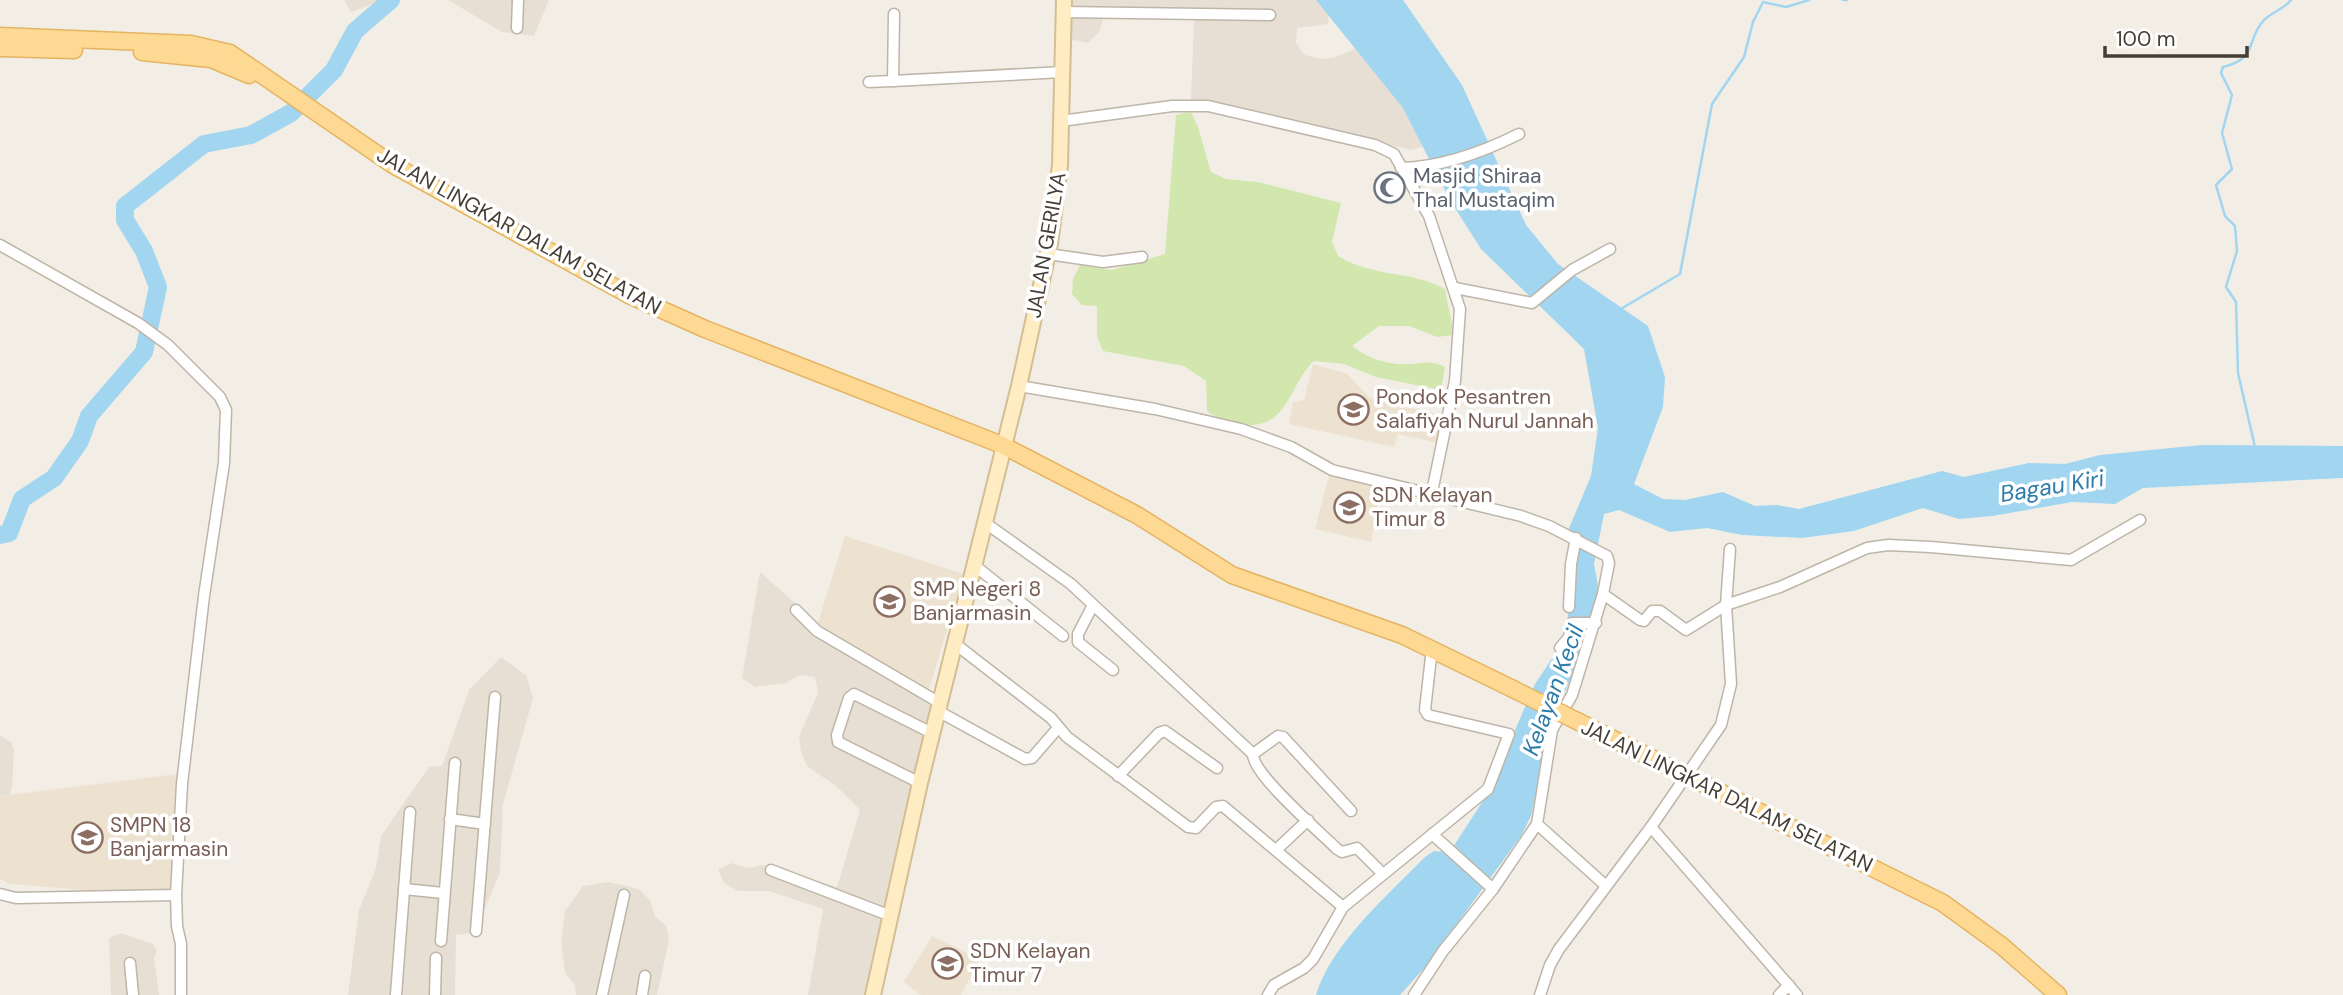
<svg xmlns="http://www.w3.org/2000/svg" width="2343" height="995" font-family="'DM Sans',sans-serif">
<rect width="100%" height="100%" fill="#f3eee5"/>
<!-- residential -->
<g fill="#e7dfd3">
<polygon points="344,0 383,0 351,12"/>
<polygon points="448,0 549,0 534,36 502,32"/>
<polygon points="1068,0 1321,0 1329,9 1328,24 1297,28 1296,43 1305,55 1321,59 1336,57 1366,44 1426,145 1411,150 1191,100 1194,17 1104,17 1099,32 1088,43 1074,40 1068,42"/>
<polygon points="760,572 821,626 935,701 870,995 808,995 823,909 769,891 738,891 724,883 718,869 732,863 747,868 763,865 837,887 860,810 836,786 807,766 801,751 799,736 818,693 815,677 799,675 786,683 755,687 742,678"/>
<polygon points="501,657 526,675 533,698 503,804 500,873 474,933 456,935 455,995 348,995 359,910 376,868 381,836 429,767 442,766 469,690"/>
<polygon points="0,735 11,742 14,749 12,789 8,796 0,795"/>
<polygon points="608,882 639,889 650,900 655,916 666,926 669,940 657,995 576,995 575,985 565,973 561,942 565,911 583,886"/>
<polygon points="121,933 153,944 157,951 154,958 159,995 111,995 109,938"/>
</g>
<!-- education -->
<g fill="#ece2cf">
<polygon points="1313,364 1346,373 1370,398 1444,416 1438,443 1398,434 1394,447 1289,424 1293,402 1304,400"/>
<polygon points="1329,475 1382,484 1371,542 1315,529"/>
<polygon points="845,536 964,574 927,696 816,629"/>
<polygon points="177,774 171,891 96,891 10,884 0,879 0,796"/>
<polygon points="932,936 980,959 961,995 921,995 904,982"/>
</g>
<!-- green -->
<path fill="#d1e7ad" d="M1191 112 1198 127 1211 172 1226 179 1258 182 1341 203 1332 242 1338 256C1374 278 1411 270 1445 289L1454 335 1437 337 1409 326H1379L1352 346C1368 359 1391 366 1412 364 1426 363 1431 360 1445 367L1441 390 1376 377 1344 364 1314 361C1290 383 1288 427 1248 425 1232 424 1220 420 1207 411L1206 381 1184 366 1103 351 1097 336V306L1082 305 1072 294 1073 279 1080 265 1112 270 1165 254 1176 115Z"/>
<!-- water -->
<path fill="#a1d5f0" d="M1316 0H1403L1462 85 1526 225 1558 264 1648 326 1665 377 1663 407 1634 484 1663 499 1685 500 1723 492 1755 506 1777 505 1799 509 1942 471 1964 477 2029 463 2065 464 2100 455 2201 445 2343 446V478L2143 488 2115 504 2072 502 1992 516 1959 519 1923 508 1854 531 1802 538 1742 535 1707 528 1670 532 1619 510 1604 514 1594 564 1600 597 1579 661 1550 724 1531 816 1521 836 1426 966 1400 995H1316C1331 944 1389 894 1425 857L1434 851 1446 852 1455 844 1488 793 1535 684 1565 639 1568 627 1567 570 1572 546 1567 533 1591 476 1598 428 1584 349 1481 249 1450 200 1403 108Z"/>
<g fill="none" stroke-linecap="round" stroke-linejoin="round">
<!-- stream -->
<g stroke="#a1d5f0" stroke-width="2.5">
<polyline points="1843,0 1847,0"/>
<polyline points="1619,310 1680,274 1712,104 1744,57 1753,22 1763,2 1786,7 1809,0"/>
<path d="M2255 447 2238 373 2236 302 2226 287 2237 251 2235 226 2225 216 2216 185 2232 169 2222 133 2232 95 2221 73 2223 67C2259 58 2245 41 2264 20 2272 12 2284 9 2291 0"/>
</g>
<!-- river -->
<polyline stroke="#a1d5f0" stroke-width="18" points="0,535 9,533 22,499 54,478 80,441 89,416 144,352 158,287 144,251 125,220 125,206 204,144 251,135 291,113 334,70 355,31 391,0"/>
<defs>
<g id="street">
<polyline points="1064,12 1270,15"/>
<polyline points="894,14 893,81 1063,72"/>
<polyline points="517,28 518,0"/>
<polyline points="869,82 893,81"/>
<polyline points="1061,121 1172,106 1208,106 1375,145 1394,154 1429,216 1460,309 1455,381 1432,492"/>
<path d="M1401 168C1442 167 1483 152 1519 134"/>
<polyline points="0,245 138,323 168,345 220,397 226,410 224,463 204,596 182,784 176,895 177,926 181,944 181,995"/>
<polyline points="1048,254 1103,262 1142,257"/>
<polyline points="1455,288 1532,303 1572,270 1610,249"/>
<polyline points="1019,386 1155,409 1241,429 1291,447 1332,470 1521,516 1549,526 1607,556 1609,563 1603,594 1640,620 1644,621 1652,611 1660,611 1686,630 1726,605 1780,587 1867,548 1888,545 1931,547 2071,560 2140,520"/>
<path d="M984 522 1071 584 1253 754C1252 774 1320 832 1337 849L1342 852 1357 848 1383 874"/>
<polyline points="974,565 1063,636"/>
<polyline points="1093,605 1078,634 1078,642 1113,670"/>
<polyline points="1569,607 1571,564 1576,538"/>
<polyline points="796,610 817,631 940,703"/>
<polyline points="954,643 1051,718 1067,737 1188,827 1196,828 1216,807 1223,806 1343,907"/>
<polyline points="1560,648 1569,637 1572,623 1596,623"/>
<polyline points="938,711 1025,759 1032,758 1058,728"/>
<polyline points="1253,754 1278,736 1283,737 1351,811"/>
<polyline points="1118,776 1159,733 1165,731 1217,768"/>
<polyline points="920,783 838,742 837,735 849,698 854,694 932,733"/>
<polyline points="450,819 485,824"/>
<polyline points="1537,824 1605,885"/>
<polyline points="1651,827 1797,995"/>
<polyline points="1432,834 1493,889"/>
<polyline points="1276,850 1308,820"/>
<polyline points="771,870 891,916"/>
<polyline points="404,889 443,893"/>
<polyline points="0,894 16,898 176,895"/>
<polyline points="476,931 495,697"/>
<polyline points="441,941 455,763"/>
<polyline points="130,963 133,995"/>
<polyline points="396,995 410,812"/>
<polyline points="435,995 436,958"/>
<polyline points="602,995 624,895"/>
<polyline points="642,995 645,976"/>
<polyline points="1268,995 1274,985 1304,968 1313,959 1343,907 1488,789 1509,734 1428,715 1425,710 1432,648"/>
<polyline points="1414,995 1443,951 1493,889 1537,824 1552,730 1572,695 1603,594"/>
<polyline points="1540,995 1550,965 1559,949 1651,827 1721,725 1731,684 1726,605 1730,549"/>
<polyline points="1779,995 1789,985"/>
</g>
<polyline id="secondary" points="873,995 920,783 1019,386 1050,244 1060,165 1064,0"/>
<g id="primary">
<polyline points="0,36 191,44 230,53 393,165 629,295 705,329 1002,445 1137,515 1232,575 1402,635 1511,688"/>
<polyline points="0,48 74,50"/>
<polyline points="142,52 211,59 249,75"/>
<polyline points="1579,722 1943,903 2002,946 2058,995"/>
</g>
</defs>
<!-- street casing -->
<use href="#street" stroke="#beb5a8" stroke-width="13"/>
<!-- secondary casing -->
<use href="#secondary" stroke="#d3be95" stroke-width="18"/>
<!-- primary casing -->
<use href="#primary" stroke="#e4b462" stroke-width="19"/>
<!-- street -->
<use href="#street" stroke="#fff" stroke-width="10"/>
<!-- secondary -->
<use href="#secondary" stroke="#ffecc3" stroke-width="14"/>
<!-- primary -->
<use href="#primary" stroke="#fed993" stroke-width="16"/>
<defs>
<polyline id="primary-bridge" points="1511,688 1579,722"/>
</defs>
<!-- primary-bridge casing -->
<use href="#primary-bridge" stroke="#e4b462" stroke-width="19" stroke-linecap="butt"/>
<!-- primary-bridge -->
<use href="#primary-bridge" stroke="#fed993" stroke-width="16"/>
</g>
<!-- icons -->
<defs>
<symbol id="mosque-ring" viewBox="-11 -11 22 22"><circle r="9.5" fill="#fff" stroke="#6b7280" stroke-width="1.5"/><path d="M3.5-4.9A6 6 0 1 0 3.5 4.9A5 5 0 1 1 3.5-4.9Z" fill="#6b7280"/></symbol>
<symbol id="school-ring" viewBox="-11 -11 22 22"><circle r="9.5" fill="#fff" stroke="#8d6e63" stroke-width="1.5"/><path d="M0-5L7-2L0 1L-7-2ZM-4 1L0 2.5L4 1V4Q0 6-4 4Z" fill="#8d6e63"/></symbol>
</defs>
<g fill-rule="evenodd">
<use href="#mosque-ring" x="1372" y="170" width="35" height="35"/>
<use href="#school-ring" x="1336" y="392" width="35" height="35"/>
<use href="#school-ring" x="1332" y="490" width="35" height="35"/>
<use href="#school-ring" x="872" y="584" width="35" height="35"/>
<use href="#school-ring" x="70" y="820" width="35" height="35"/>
<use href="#school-ring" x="930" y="946" width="35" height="35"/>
</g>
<g text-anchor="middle" stroke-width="7" stroke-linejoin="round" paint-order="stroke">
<!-- worship labels -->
<g font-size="21" fill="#5b616d" stroke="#fff" text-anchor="start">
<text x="1413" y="183">Masjid Shiraa<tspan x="1413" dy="24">Thal Mustaqim</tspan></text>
</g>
<!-- street labels -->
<g font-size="21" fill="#453e35" stroke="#fff">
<text transform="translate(519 231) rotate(29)" y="7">JALAN LINGKAR DALAM SELATAN</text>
<text transform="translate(1046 245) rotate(-80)" y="7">JALAN GERILYA</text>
<text transform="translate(1727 796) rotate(26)" y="7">JALAN LINGKAR DALAM SELATAN</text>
</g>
<!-- education labels -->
<g font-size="21" fill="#785e54" stroke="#fff" text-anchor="start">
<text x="1376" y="404">Pondok Pesantren<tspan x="1376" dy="24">Salafiyah Nurul Jannah</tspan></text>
<text x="1372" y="502">SDN Kelayan<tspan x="1372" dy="24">Timur 8</tspan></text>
<text x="913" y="596">SMP Negeri 8<tspan x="913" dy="24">Banjarmasin</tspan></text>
<text x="110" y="832">SMPN 18<tspan x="110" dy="24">Banjarmasin</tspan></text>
<text x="970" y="958">SDN Kelayan<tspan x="970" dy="24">Timur 7</tspan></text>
</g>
<!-- water labels -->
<g font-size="23" font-style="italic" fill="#2d7ca9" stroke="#fff">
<text transform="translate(2052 486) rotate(-9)" y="8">Bagau Kiri</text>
<text transform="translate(1553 690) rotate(-70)" y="8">Kelayan Kecil</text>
</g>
</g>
<!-- scale -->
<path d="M2105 46v10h142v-10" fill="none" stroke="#453e35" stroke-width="3.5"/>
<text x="2116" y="46" font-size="21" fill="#453e35" stroke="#ffffff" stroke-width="5" paint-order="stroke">100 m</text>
</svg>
